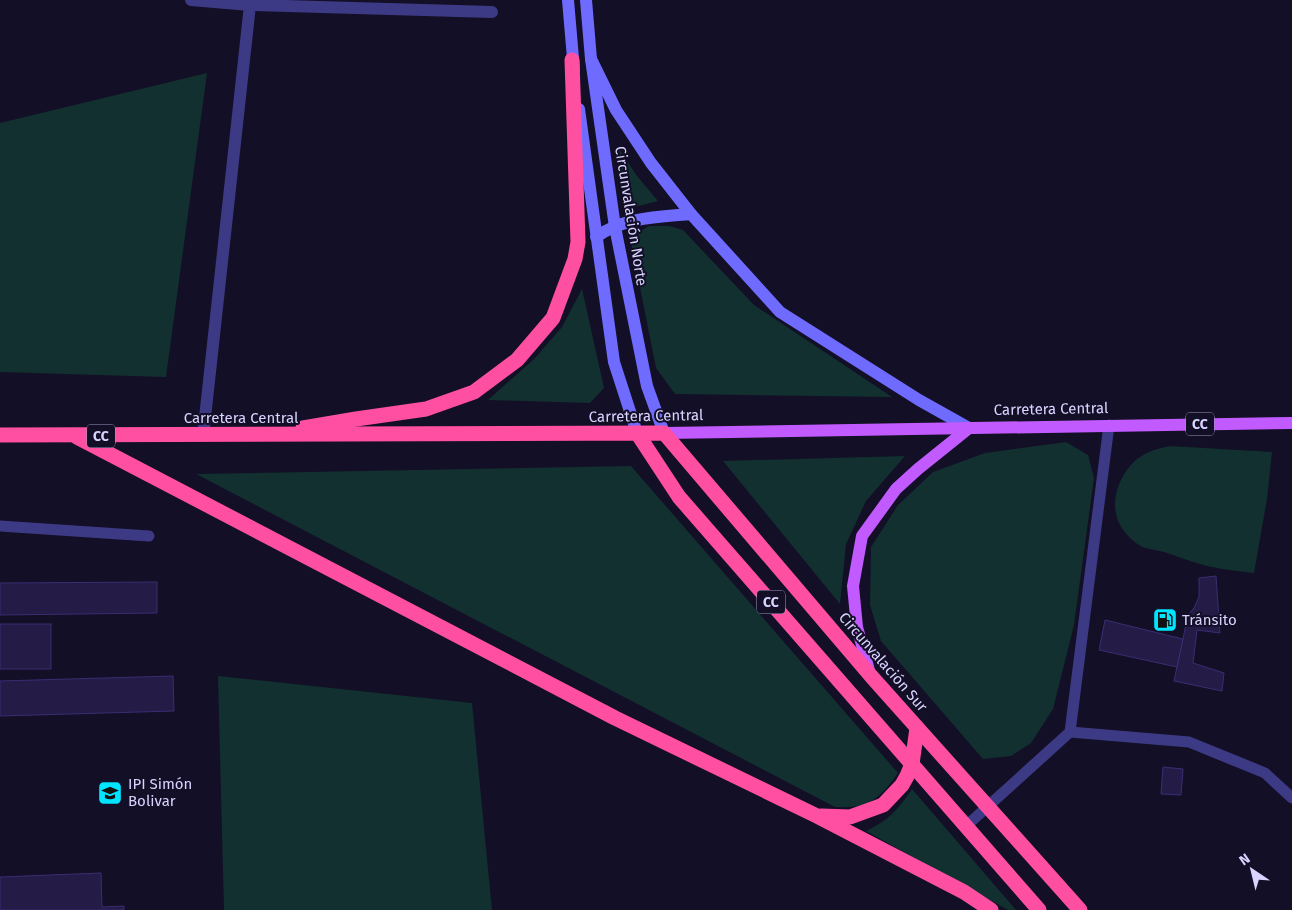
<svg xmlns="http://www.w3.org/2000/svg" width="1292" height="910" font-family="'Fira Sans',sans-serif">
<rect width="100%" height="100%" fill="#130f26"/>
<!-- green -->
<g fill="#12302f">
<polygon points="207,73 166,377 0,372 0,123"/>
<polygon points="619,149 637,176 658,201 635,207 624,200"/>
<polygon points="649,226 669,226 683,230 754,305 892,397 675,394 656,368 630,237"/>
<polygon points="582,289 604,388 590,403 488,400 535,358 562,327"/>
<polygon points="1066,442 1088,455 1094,478 1074,625 1053,709 1031,743 1011,756 983,759 881,641 870,605 871,547 898,505 933,472 985,453"/>
<path d="M1170 446 1272 452 1267 499 1254 573C1240 571 1226 570 1212 567 1196 564 1180 557 1164 552 1156 550 1143 549 1136 543 1115 527 1110 506 1120 482 1132 458 1145 451 1170 446Z"/>
<polygon points="905,456 866,501 846,544 840,604 723,461"/>
<path d="M631 466 898 773C880 799 868 809 835 807L196 474Z"/>
<polygon points="218,676 472,703 492,910 224,910"/>
<path d="M912 789 1016 910H1008L866 831C890 819 897 811 912 789Z"/>
</g>
<!-- building -->
<g fill="#241b47" stroke="#3b2d73">
<polygon points="1216,576 1220,633 1197,630 1193,663 1224,673 1222,691 1174,681 1188,615 1194,608 1199,597 1199,578"/>
<polygon points="157,582 157,613 0,615 0,583"/>
<polygon points="1105,620 1183,639 1177,667 1099,650"/>
<rect x="0" y="624" width="51" height="45"/>
<polygon points="173,676 174,711 0,716 0,681"/>
<polygon points="1163,767 1183,769 1181,795 1161,794"/>
<polygon points="101,873 102,907 124,906 124,910 0,910 0,877"/>
</g>
<g fill="none" stroke-linecap="round" stroke-linejoin="round">
<!-- lane -->
<g stroke="#3d3a85" stroke-width="11">
<polyline points="0,526 149,536"/>
<polyline points="1070,732 1189,742 1265,773 1292,798"/>
<polyline points="965,827 1070,732 1109,425"/>
</g>
<!-- street -->
<g stroke="#3d3a85" stroke-width="12">
<polyline points="191,0 250,5 492,12"/>
<polyline points="203,436 250,5"/>
</g>
<!-- secondary -->
<g stroke="#6f6bff" stroke-width="12">
<polyline points="568,0 574,70"/>
<polyline points="586,0 591,59 615,227 647,386 664,433"/>
<polyline points="591,59 616,110 651,163 691,214 780,312 919,400 969,428"/>
<polyline points="579,109 614,362 637,433"/>
<path d="M596 237C624 217 658 217 691 214"/>
</g>
<!-- primary -->
<g stroke="#c25bff" stroke-width="12">
<polyline points="664,433 1292,423"/>
<polyline points="870,674 857,627 853,586 862,536 896,489 918,469 969,428"/>
</g>
<!-- highway -->
<g stroke="#ff4fa3" stroke-width="15">
<polyline points="303,428 356,419 426,409 474,392 517,360 553,318 575,259 578,242 572,60"/>
<polyline points="637,433 679,497 1039,910"/>
<polyline points="0,435 664,433 871,676 1080,910"/>
<polyline points="77,437 615,718 817,816 964,892 991,910"/>
<polyline points="821,816 850,817 883,805 902,785 907,776 912,764 917,728"/>
</g>
</g>
<!-- icons -->
<defs>
<symbol id="fuel-square" viewBox="-11 -11 22 22"><rect x="-9" y="-9" width="18" height="18" rx="4" fill="#00e5ff" stroke="#130f26"/><path d="M-5.5-6h7V0h2V4h1.3V-2.5L3-4.5l.8-.8L6-3V5H2.5V1h-1V6h-7ZM-4.2-4.7v3.2H.2V-4.7Z" fill="#111"/></symbol>
<symbol id="university-square" viewBox="-11 -11 22 22"><rect x="-9" y="-9" width="18" height="18" rx="4" fill="#00e5ff" stroke="#130f26"/><path d="M0-5L7-2L0 1L-7-2ZM-4 1L0 2.5L4 1V4Q0 6-4 4Z" fill="#111"/></symbol>
</defs>
<g fill-rule="evenodd">
<use href="#fuel-square" x="1151" y="606" width="28" height="28"/>
<use href="#university-square" x="96" y="779" width="28" height="28"/>
</g>
<g text-anchor="middle" stroke-width="4" stroke-linejoin="round" paint-order="stroke">
<!-- shield labels -->
<g fill="#130f26" stroke="#9e99be" stroke-width="1">
<rect x="1186" y="412.5" width="28" height="23" rx="4"/>
<rect x="87" y="424.5" width="28" height="23" rx="4"/>
<rect x="757" y="590.5" width="28" height="23" rx="4"/>
</g>
<g font-size="14" font-weight="bold" fill="#d9d4ff">
<text x="1200" y="429">CC</text>
<text x="101" y="441">CC</text>
<text x="771" y="607">CC</text>
</g>
<!-- street labels -->
<g font-size="15" fill="#d9d4ff" stroke="#130f26">
<text transform="translate(631 216) rotate(81)" y="5">Circunvalación Norte</text>
<text transform="translate(1051 409) rotate(-1)" y="5">Carretera Central</text>
<text transform="translate(646 416) rotate(-1)" y="5">Carretera Central</text>
<text x="241" y="423">Carretera Central</text>
<text transform="translate(883 662) rotate(49)" y="5">Circunvalación Sur</text>
</g>
<!-- poi labels -->
<g font-size="15" fill="#d9d4ff" stroke="#130f26" text-anchor="start">
<text x="1182" y="625">Tránsito</text>
<text x="128" y="789">IPI Simón<tspan x="128" dy="17">Bolivar</tspan></text>
</g>
</g>
<!-- north arrow -->
<g transform="translate(1252 870) rotate(325)" stroke="#130f26" stroke-width="4" paint-order="stroke">
<path d="M0-4L9 19L0 12L-9 19Z" fill="#d9d4ff"/>
<text y="-8" font-size="14" font-weight="bold" text-anchor="middle" fill="#d9d4ff">N</text>
</g>
</svg>
